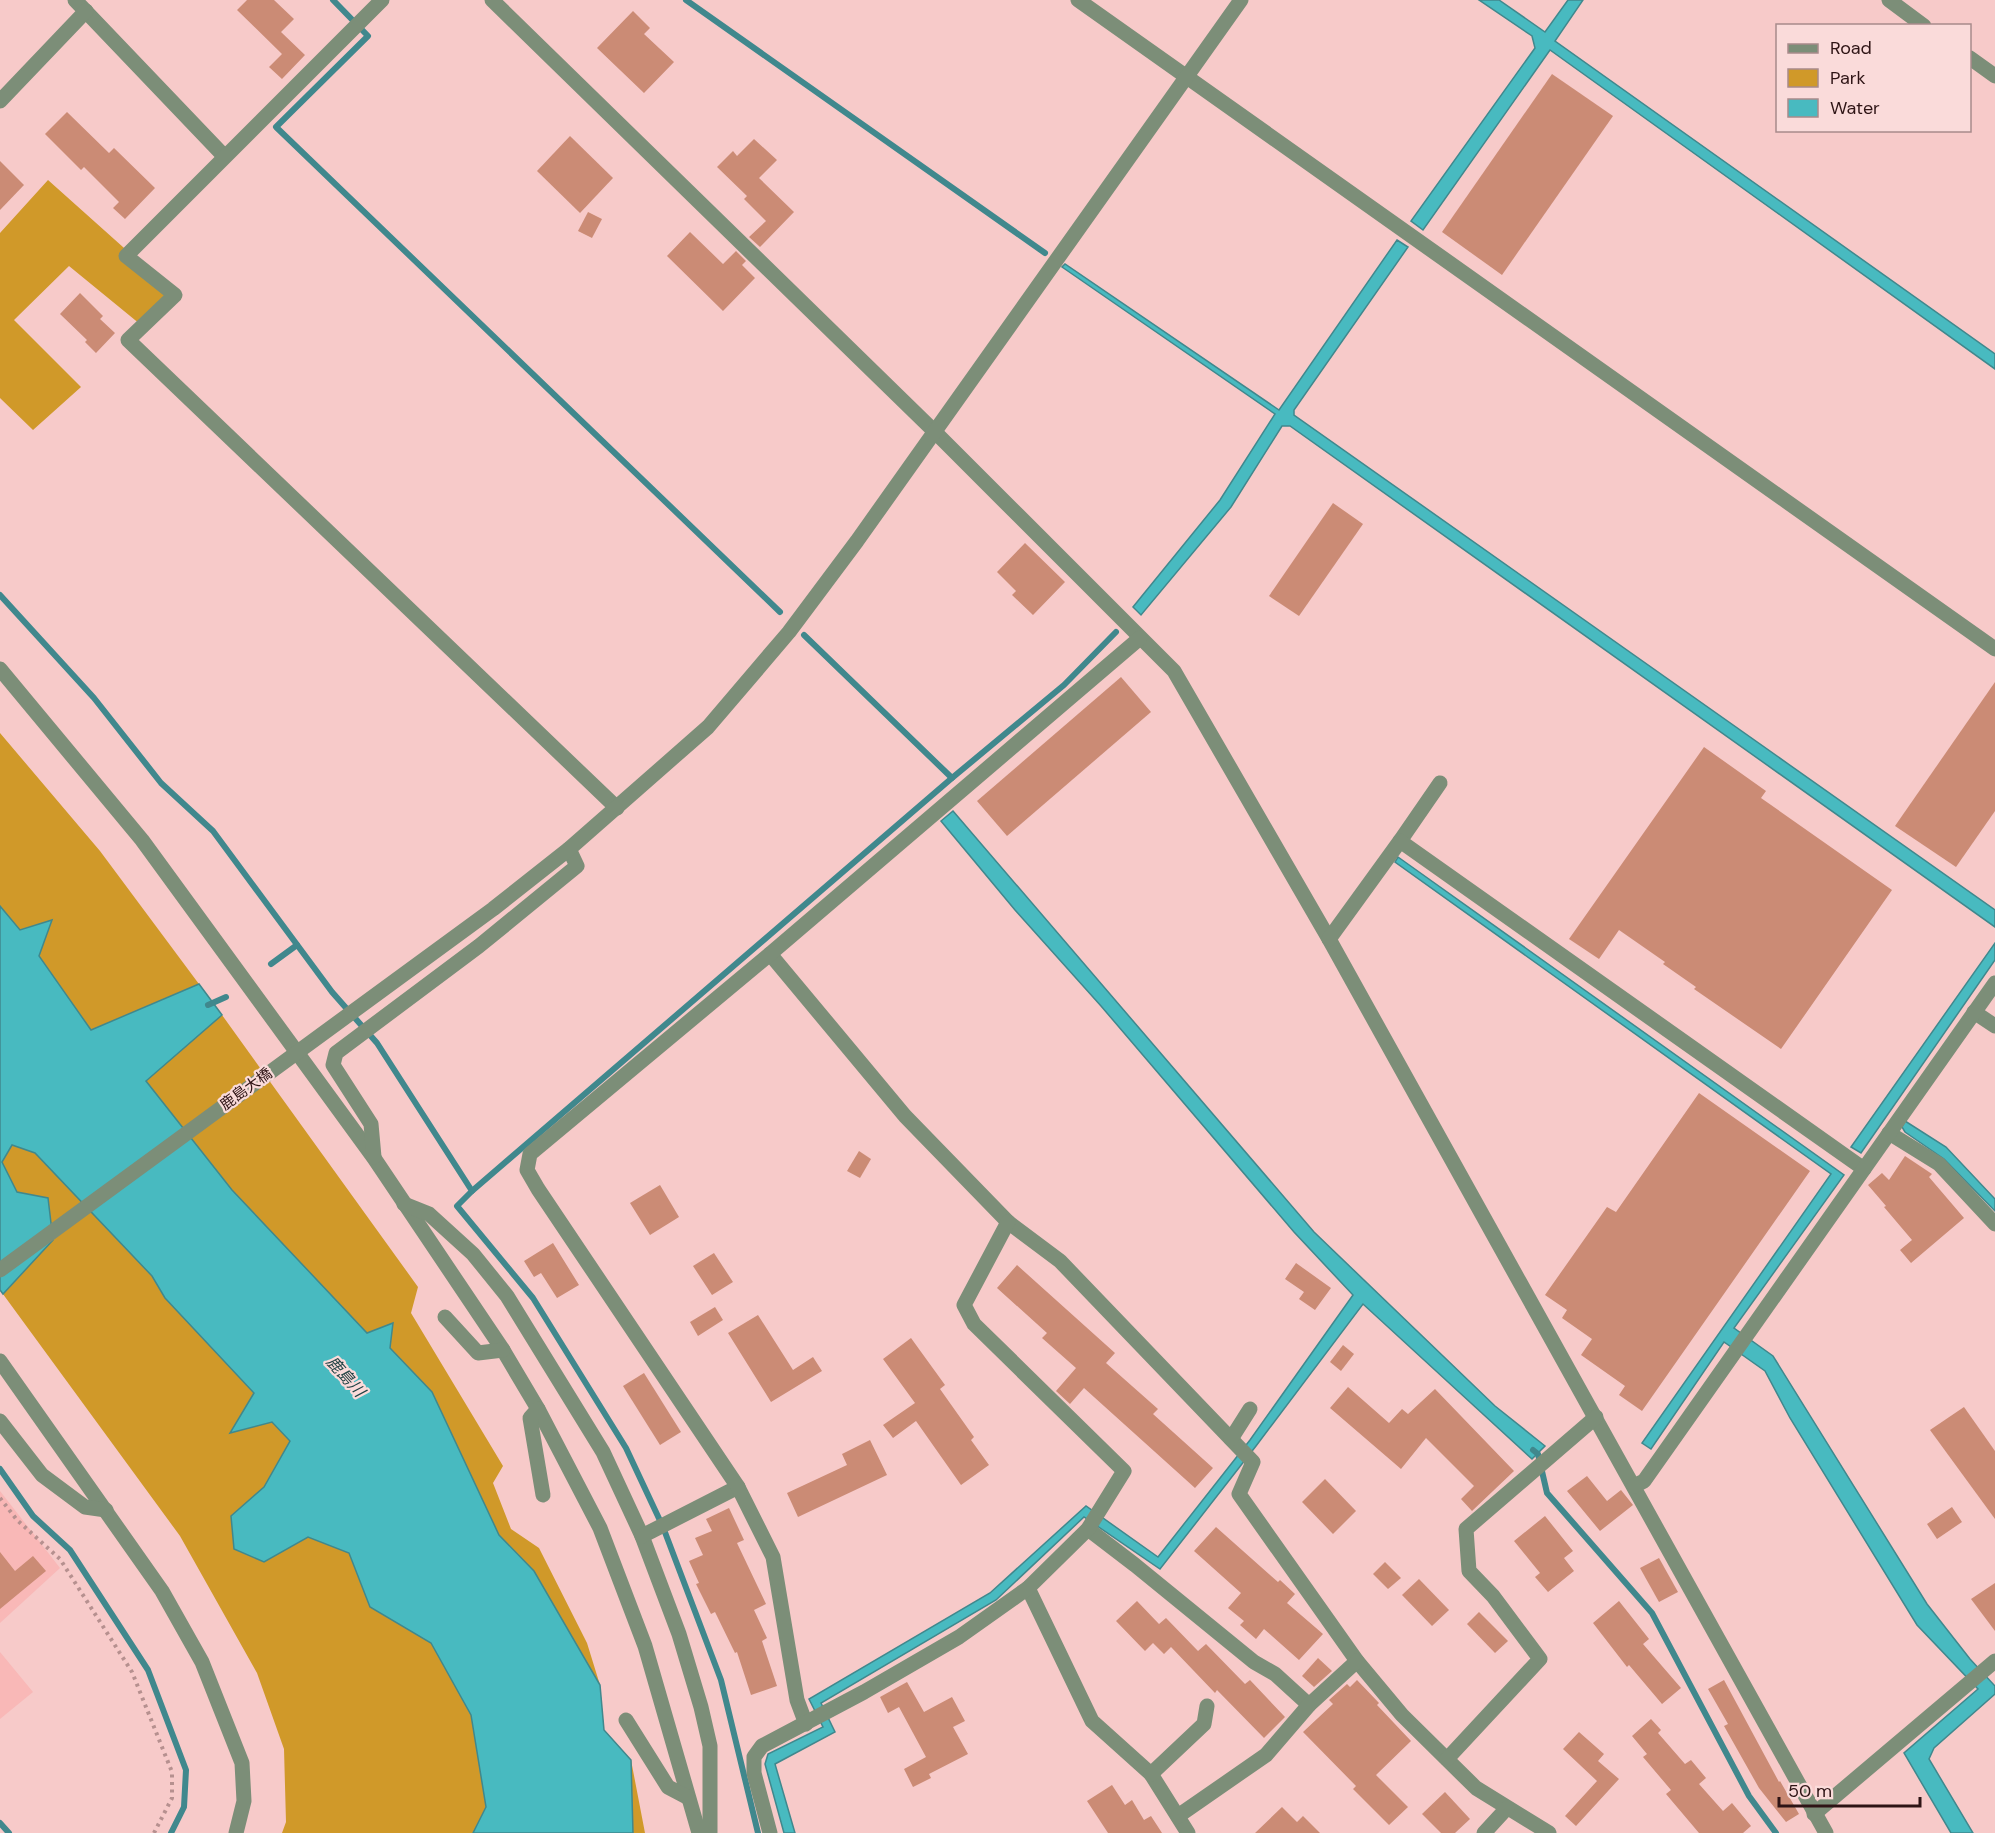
<svg xmlns="http://www.w3.org/2000/svg" width="1995" height="1833" font-family="'DM Sans','Noto Sans JP',sans-serif">
<rect width="100%" height="100%" fill="#f7cac9"/>
<!-- built -->
<g fill="#f9b8b7">
<polygon points="0,1491 60,1568 0,1623"/>
<polygon points="0,1652 33,1692 0,1719"/>
</g>
<!-- green -->
<g fill="#d09929">
<polygon points="48,180 133,256 182,297 146,329 69,266 14,320 81,387 33,430 0,398 0,233"/>
<polygon points="0,733 100,851 222,1015 418,1287 411,1313 503,1466 493,1483 511,1529 539,1548 587,1643 600,1685 604,1730 631,1760 645,1833 616,1833 0,951"/>
<polygon points="0,1035 342,1425 543,1833 282,1833 286,1822 284,1749 257,1673 180,1536 0,1290"/>
</g>
<!-- water -->
<g fill="#48bac0" stroke="#40888d" stroke-width="1.5">
<polygon points="1479,0 1499,0 1545,32 1568,0 1583,0 1555,41 1995,354 1995,369 1550,50 1423,230 1411,221 1535,48 1532,36"/>
<polygon points="1397,240 1408,247 1294,410 1294,415 1995,910 1995,927 1290,426 1282,426 1231,507 1141,615 1133,607 1220,500 1275,414 1062,267 1065,264 1279,410"/>
<polygon points="953,811 1314,1232 1495,1406 1545,1446 1532,1459 1363,1304 1256,1446 1160,1569 1084,1517 996,1600 821,1703 835,1732 775,1764 795,1833 784,1833 765,1764 768,1754 823,1727 809,1699 990,1593 1086,1506 1158,1557 1250,1440 1353,1295 1294,1232 1101,1006 1015,910 941,821"/>
<polygon points="1398,857 1844,1175 1734,1328 1773,1356 1927,1604 1970,1659 1995,1686 1995,1694 1934,1748 1929,1759 1973,1833 1951,1833 1904,1753 1978,1689 1917,1625 1790,1418 1765,1371 1724,1342 1651,1449 1642,1443 1831,1174 1395,862"/>
<polygon points="0,906 20,930 52,920 39,956 91,1030 199,984 222,1015 146,1081 232,1190 367,1333 393,1323 390,1348 432,1392 499,1535 534,1571 600,1685 604,1730 631,1760 633,1833 473,1833 486,1807 471,1715 431,1643 370,1607 349,1553 308,1537 264,1562 234,1549 231,1516 264,1487 290,1441 272,1422 230,1433 254,1393 165,1298 152,1276 35,1153 12,1145 2,1162 17,1192 48,1198 53,1240 3,1294 0,1290"/>
<polygon points="1995,943 1995,960 1861,1153 1851,1147"/>
<polygon points="1905,1121 1946,1147 1995,1199 1995,1211 1944,1159 1905,1132 1902,1127"/>
</g>
<g fill="none" stroke-linecap="round" stroke-linejoin="round">
<!-- stream -->
<g stroke="#40888d" stroke-width="6">
<polyline points="333,0 368,36 276,127 780,612"/>
<polyline points="686,0 1045,253"/>
<polyline points="0,595 94,698 161,783 213,831 332,992 377,1043 472,1191 457,1206 533,1298 626,1448 663,1527 721,1680 758,1833"/>
<polyline points="804,635 952,778"/>
<polyline points="271,964 297,945"/>
<polyline points="208,1005 226,997"/>
<polyline points="472,1191 952,778 1064,685 1116,632"/>
<polyline points="1533,1450 1538,1454 1547,1493 1652,1613 1749,1796 1776,1833"/>
<polyline points="0,1469 33,1516 70,1550 148,1670 186,1770 184,1807 171,1833"/>
<polyline points="0,1823 9,1833"/>
</g>
</g>
<!-- building -->
<g fill="#cb8b75">
<polygon points="247,0 274,0 294,19 281,32 305,55 282,79 269,67 282,54 237,10"/>
<polygon points="633,11 650,28 644,34 674,62 644,93 597,48"/>
<polygon points="1552,74 1613,116 1502,275 1442,232"/>
<polygon points="67,112 109,153 114,148 155,188 125,219 113,208 119,202 84,167 81,170 45,134"/>
<polygon points="570,136 613,178 580,213 537,171"/>
<polygon points="754,139 777,160 759,178 794,212 760,247 749,237 766,221 744,199 747,196 717,167 733,151 737,156"/>
<polygon points="0,161 24,185 0,210"/>
<polygon points="588,212 602,219 592,238 578,231"/>
<polygon points="690,232 723,264 736,251 746,261 742,265 755,278 723,311 667,256"/>
<polygon points="80,293 103,316 100,319 115,333 96,353 85,342 87,340 60,314"/>
<polygon points="1333,503 1363,524 1299,616 1269,596"/>
<polygon points="1025,543 1065,582 1033,615 1012,595 1016,591 997,572"/>
<polygon points="1121,677 1151,712 1007,836 977,801"/>
<polygon points="1995,682 1995,811 1956,867 1895,826"/>
<polygon points="1704,747 1766,791 1761,798 1892,890 1781,1049 1694,989 1696,987 1663,964 1665,962 1619,930 1599,959 1569,939"/>
<polygon points="1699,1093 1810,1171 1642,1411 1619,1395 1625,1386 1581,1355 1592,1339 1562,1318 1567,1310 1545,1295 1607,1207 1616,1212"/>
<polygon points="859,1151 871,1159 860,1178 847,1171"/>
<polygon points="1905,1156 1932,1174 1929,1177 1964,1218 1911,1263 1900,1250 1912,1240 1884,1207 1886,1206 1868,1185 1882,1173 1889,1180"/>
<polygon points="660,1185 679,1217 650,1235 630,1203"/>
<polygon points="553,1243 579,1285 557,1298 541,1273 534,1277 524,1261"/>
<polygon points="714,1253 733,1282 712,1295 693,1266"/>
<polygon points="1296,1263 1331,1288 1315,1310 1299,1299 1304,1292 1285,1279"/>
<polygon points="1017,1265 1115,1353 1106,1363 1158,1409 1153,1414 1213,1468 1195,1488 1084,1388 1070,1404 1056,1391 1076,1368 1042,1338 1047,1333 997,1288"/>
<polygon points="715,1307 723,1320 698,1336 690,1322"/>
<polygon points="758,1315 793,1370 813,1357 822,1371 771,1402 728,1333"/>
<polygon points="911,1338 945,1385 940,1389 974,1437 971,1440 989,1465 961,1485 916,1421 893,1438 883,1425 915,1403 883,1359"/>
<polygon points="1343,1345 1354,1354 1341,1371 1330,1362"/>
<polygon points="644,1373 681,1432 660,1445 623,1386"/>
<polygon points="1348,1387 1389,1423 1402,1409 1408,1414 1435,1389 1514,1471 1472,1511 1461,1499 1474,1486 1426,1438 1401,1469 1330,1408"/>
<polygon points="1964,1407 1995,1451 1995,1519 1930,1430"/>
<polygon points="870,1440 887,1475 798,1517 787,1493 847,1465 842,1454"/>
<polygon points="1587,1476 1607,1501 1621,1490 1633,1505 1600,1531 1567,1491"/>
<polygon points="1325,1479 1356,1511 1333,1534 1302,1502"/>
<polygon points="1952,1507 1962,1522 1937,1539 1927,1524"/>
<polygon points="729,1508 744,1540 737,1543 766,1604 754,1610 767,1638 762,1641 777,1686 751,1695 737,1652 735,1653 715,1612 711,1614 696,1584 699,1583 689,1561 703,1555 695,1538 712,1531 706,1519"/>
<polygon points="1545,1516 1573,1551 1564,1558 1574,1571 1548,1592 1535,1577 1540,1573 1514,1541"/>
<polygon points="1216,1527 1278,1582 1280,1580 1295,1594 1287,1603 1323,1634 1299,1660 1264,1629 1256,1639 1240,1625 1244,1621 1228,1608 1241,1593 1194,1551"/>
<polygon points="0,1552 15,1571 33,1556 46,1571 0,1609"/>
<polygon points="1659,1558 1678,1592 1659,1602 1640,1568"/>
<polygon points="1385,1562 1401,1578 1388,1589 1373,1574"/>
<polygon points="1419,1579 1449,1610 1432,1626 1402,1595"/>
<polygon points="1995,1583 1995,1631 1971,1599"/>
<polygon points="1137,1601 1159,1624 1166,1618 1198,1651 1206,1644 1245,1684 1250,1680 1285,1717 1264,1738 1217,1690 1215,1693 1171,1647 1164,1654 1153,1643 1145,1651 1116,1621"/>
<polygon points="1619,1601 1649,1639 1643,1644 1681,1688 1662,1704 1629,1665 1627,1667 1593,1623"/>
<polygon points="1479,1612 1508,1641 1495,1653 1467,1624"/>
<polygon points="1318,1658 1332,1671 1314,1687 1302,1676"/>
<polygon points="1357,1680 1379,1703 1377,1705 1411,1741 1376,1775 1408,1807 1389,1825 1353,1789 1356,1786 1303,1732 1333,1704 1329,1700 1347,1684 1350,1687"/>
<polygon points="1724,1680 1779,1782 1780,1781 1799,1814 1786,1822 1759,1788 1724,1726 1728,1724 1708,1689"/>
<polygon points="907,1682 924,1712 952,1697 965,1721 953,1727 968,1754 929,1774 931,1778 913,1787 904,1769 926,1757 899,1707 888,1713 880,1697"/>
<polygon points="1651,1719 1661,1730 1658,1733 1685,1764 1691,1760 1706,1778 1699,1784 1723,1811 1732,1803 1751,1826 1743,1833 1699,1833 1666,1794 1671,1790 1643,1757 1647,1754 1632,1736"/>
<polygon points="1579,1732 1604,1754 1598,1761 1619,1779 1576,1826 1565,1816 1597,1781 1563,1749"/>
<polygon points="1112,1785 1125,1805 1132,1800 1144,1820 1151,1816 1162,1833 1108,1833 1087,1801"/>
<polygon points="1445,1792 1470,1819 1455,1833 1441,1833 1422,1814"/>
<polygon points="1282,1807 1297,1822 1303,1816 1320,1833 1255,1833"/>
</g>
<g fill="none" stroke-linecap="round" stroke-linejoin="round">
<!-- path -->
<polyline stroke="#b6908f" stroke-width="4" stroke-dasharray="3 4.5" stroke-linecap="butt" points="0,1498 17,1520 60,1559 132,1672 172,1772 172,1798 154,1833"/>
<!-- minor -->
<g stroke="#7c8e78" stroke-width="15">
<polyline points="75,0 224,156"/>
<polyline points="382,0 126,256 175,295 128,340 617,808"/>
<polyline points="492,0 934,431 1174,671 1329,939 1826,1833"/>
<polyline points="1078,0 1995,649"/>
<polyline points="1889,0 1924,26"/>
<polyline points="1970,58 1995,76"/>
<polyline points="0,101 86,11"/>
<polyline points="0,669 142,840 374,1158 503,1350 538,1409 600,1528 645,1646 699,1833"/>
<polyline points="1400,841 1440,783"/>
<polyline points="1329,939 1400,841 1864,1169"/>
<polyline points="770,954 905,1116 1008,1222 1060,1261 1253,1462 1239,1494 1357,1661 1402,1715 1476,1788 1549,1833"/>
<polyline points="1974,1012 1995,1026"/>
<polyline points="1889,1133 1939,1164 1995,1224"/>
<polyline points="374,1157 371,1124 333,1065 336,1053 479,946 577,866 569,849"/>
<polyline points="404,1204 429,1214 473,1254 507,1296 603,1452 642,1536 679,1634 701,1707 710,1746 710,1833"/>
<polyline points="0,1270 493,909 569,849 708,727 789,632 857,541 1241,0"/>
<polyline points="445,1317 478,1353 503,1350"/>
<polyline points="0,1361 162,1591 202,1662 242,1763 244,1801 236,1833"/>
<polyline points="538,1409 530,1418 543,1495"/>
<polyline points="0,1421 42,1475 85,1507 106,1510"/>
<polyline points="1231,1439 1250,1409"/>
<polyline points="1634,1486 1644,1481 1995,983"/>
<polyline points="1088,1529 1135,1565 1254,1662 1275,1674 1309,1705"/>
<polyline points="642,1536 738,1487"/>
<polyline points="1028,1588 1092,1721 1151,1774 1188,1833"/>
<polyline points="626,1720 668,1787 687,1797"/>
<polyline points="806,1724 797,1700 773,1557 738,1487 538,1189 527,1170 530,1154 770,954 1140,638"/>
<polyline points="1447,1759 1540,1659 1493,1596 1469,1571 1466,1529 1596,1417"/>
<polyline points="1151,1774 1204,1724 1207,1706"/>
<polyline points="1814,1814 1995,1661"/>
<polyline points="1178,1816 1266,1755 1309,1705 1357,1661"/>
<polyline points="770,1833 754,1773 754,1757 762,1746 864,1692 959,1637 1028,1588 1088,1529 1124,1471 974,1324 964,1305 1008,1222"/>
<polyline points="1484,1833 1507,1808"/>
</g>
</g>
<g text-anchor="middle" stroke-width="4.5" stroke-linejoin="round" paint-order="stroke">
<!-- street labels -->
<g font-size="15" fill="#2e1415" stroke="#fadbda">
<text transform="translate(246 1089) rotate(-36)" y="5">鹿島大橋</text>
</g>
<!-- water labels -->
<g font-size="16" font-style="italic" fill="#204244" stroke="#fadbda">
<text transform="translate(346 1376) rotate(48)" y="6">鹿島川</text>
</g>
</g>
<!-- legend -->
<rect x="1776" y="24" width="195" height="108" fill="#fadbda" stroke="#a88b8b" stroke-width="1.5"/>
<rect x="1788" y="44" width="30" height="9" fill="#7c8e78" stroke="#a88b8b" stroke-width="1.5"/>
<text x="1830" y="54" font-size="18" fill="#2e1415">Road</text>
<rect x="1788" y="69" width="30" height="18" fill="#d09929" stroke="#a88b8b" stroke-width="1.5"/>
<text x="1830" y="84" font-size="18" fill="#2e1415">Park</text>
<rect x="1788" y="99" width="30" height="18" fill="#48bac0" stroke="#a88b8b" stroke-width="1.5"/>
<text x="1830" y="114" font-size="18" fill="#2e1415">Water</text>
<!-- scale -->
<path d="M1779 1797v9h141v-9" fill="none" stroke="#2e1415" stroke-width="3"/>
<text x="1788" y="1797" font-size="18" fill="#2e1415" stroke="#fadbda" stroke-width="4.5" paint-order="stroke">50 m</text>
</svg>
